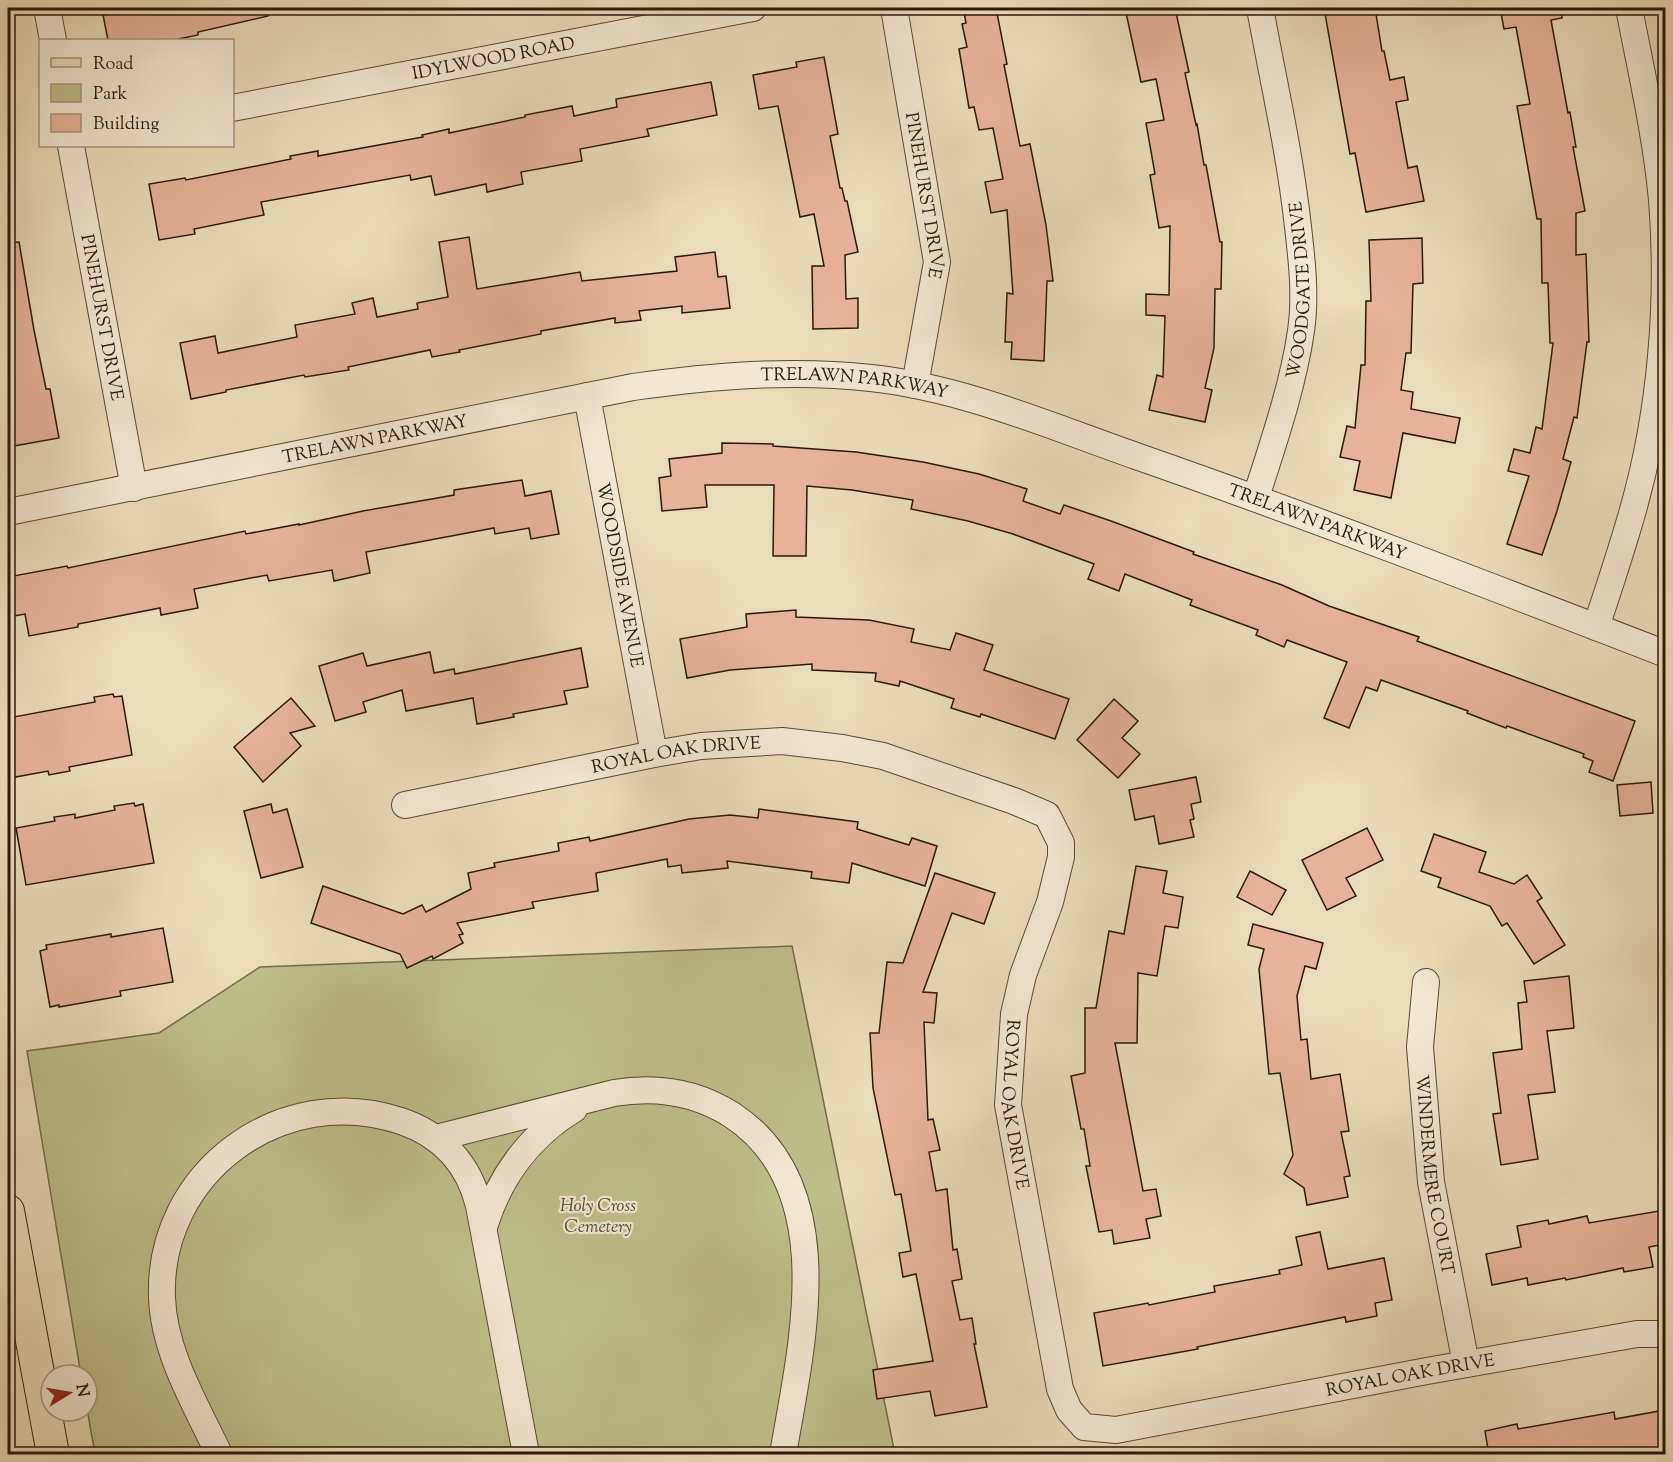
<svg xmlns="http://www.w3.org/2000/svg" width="1673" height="1462" font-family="'Sorts Mill Goudy',serif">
<rect width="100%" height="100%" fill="#ebdcb9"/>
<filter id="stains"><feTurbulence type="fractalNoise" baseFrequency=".00333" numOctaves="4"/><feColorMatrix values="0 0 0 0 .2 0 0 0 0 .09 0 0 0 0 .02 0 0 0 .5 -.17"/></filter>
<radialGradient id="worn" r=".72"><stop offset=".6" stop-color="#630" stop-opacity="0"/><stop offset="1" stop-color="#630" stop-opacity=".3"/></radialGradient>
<!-- green -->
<polygon fill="#bdbf8b" stroke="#746c4b" stroke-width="1.5" points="792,946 895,1454 95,1454 87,1409 87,1375 81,1375 27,1051 159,1033 260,967"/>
<!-- building -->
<g fill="#e6b39a" stroke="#2a190b" stroke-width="1.5">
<polygon points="145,8 267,8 268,16 198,32 198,35 174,40 108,40 103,15"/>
<polygon points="986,8 996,8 1007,64 1004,65 1020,146 1030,144 1046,225 1053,281 1047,281 1044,361 1011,359 1012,342 1005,342 1007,293 1013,294 1007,210 991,213 985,182 1003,179 993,128 979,130 974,107 969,108 959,49 967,47 962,24 966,23 964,12"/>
<polygon points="1125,8 1175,8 1189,72 1185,73 1196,125 1197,124 1204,165 1206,165 1220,242 1222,242 1221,289 1215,289 1214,348 1205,388 1212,390 1205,422 1149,410 1157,375 1163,377 1165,316 1146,315 1146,294 1169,295 1170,226 1159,228 1150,175 1155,174 1146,123 1164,120 1156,79 1141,82"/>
<polygon points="1324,8 1375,8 1382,51 1384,51 1390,80 1404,77 1408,100 1396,102 1408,168 1417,166 1424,201 1366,212 1355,153 1350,154"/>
<polygon points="1500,8 1561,8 1562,18 1551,20 1568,113 1570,112 1576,147 1573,147 1585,211 1576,213 1576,255 1586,254 1589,342 1587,342 1577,418 1574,417 1563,459 1571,462 1557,511 1542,555 1507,544 1529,476 1508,471 1514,449 1530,453 1536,427 1542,429 1553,343 1550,343 1548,283 1542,283 1541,219 1537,219 1517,106 1530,104 1516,27 1504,29"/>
<polygon points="824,57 838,134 830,136 840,188 842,188 845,201 847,201 858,252 845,255 846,299 858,298 858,328 813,329 812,266 824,266 814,214 800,217 778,106 759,109 753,75 797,67 796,62"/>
<polygon points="711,82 717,115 647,129 649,136 580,149 582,161 521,172 523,184 487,192 486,184 435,195 431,176 411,180 410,175 261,202 264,215 194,229 195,234 159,240 149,184 185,178 186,180 291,159 290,156 318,151 318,156 423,137 422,135 449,129 449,133 525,117 525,115 572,106 574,116 617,107 616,99"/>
<polygon points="469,237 477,289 580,272 582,281 677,271 675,257 715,252 718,277 726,276 730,308 682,313 682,306 639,311 641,320 615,323 615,318 541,331 541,334 459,350 460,352 432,357 430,350 348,367 349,370 305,377 304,375 226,390 226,392 191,399 180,343 215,336 218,353 297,337 295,325 355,314 352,303 373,298 377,317 418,309 417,303 448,297 439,242"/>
<polygon points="1422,238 1423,283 1413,284 1411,353 1406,353 1401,390 1413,392 1411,409 1460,418 1455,443 1403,433 1391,498 1354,490 1360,461 1340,457 1347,426 1355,428 1361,365 1365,365 1366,301 1371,301 1369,240"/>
<polygon points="19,242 34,330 46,389 50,389 59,438 8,447 8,243"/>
<polygon points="722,443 773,444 773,446 856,452 923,462 979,474 1027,489 1023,501 1060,514 1064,505 1111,521 1194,552 1193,554 1282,585 1329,606 1419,637 1417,641 1635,721 1613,781 1589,772 1593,761 1583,757 1584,754 1507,726 1506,728 1467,713 1468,711 1381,680 1377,691 1366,687 1349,728 1324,718 1347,662 1287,640 1284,647 1256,635 1258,630 1190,605 1192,600 1125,574 1119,591 1088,579 1094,564 1013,534 968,521 911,509 913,500 852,490 807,486 806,556 773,556 774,485 705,485 707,507 662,511 659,478 671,476 669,459 722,453"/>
<polygon points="522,480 525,496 551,491 559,534 531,539 529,528 495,534 494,528 366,552 370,573 334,581 332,570 269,581 267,575 194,589 198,608 161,615 160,608 78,624 78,627 29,636 25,614 8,617 8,577 67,566 68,568 245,531 246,534 299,524 299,525 363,511 454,495 454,490"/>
<polygon points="796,610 796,617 869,620 914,629 911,642 950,650 956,633 993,645 984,670 1069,699 1055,739 981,714 980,717 951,708 954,699 900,681 899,686 875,681 876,673 812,670 812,664 730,670 687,678 680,639 747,627 746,614"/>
<polygon points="581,648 588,687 564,691 567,704 513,714 514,717 477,724 473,698 406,711 402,690 363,702 366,712 335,721 319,666 363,653 367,666 430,652 434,673 454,669 455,674"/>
<polygon points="113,694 114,697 122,696 132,755 69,767 70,771 49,775 48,771 10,778 8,763 8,718 95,702 94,697"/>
<polygon points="291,698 315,726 290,733 301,746 263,782 234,747"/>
<polygon points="1114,699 1138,721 1122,738 1140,754 1118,778 1077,740"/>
<polygon points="1196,777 1201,802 1191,804 1194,819 1190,820 1194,837 1159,844 1154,816 1135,820 1129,790"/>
<polygon points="1651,782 1653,813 1620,816 1617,785"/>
<polygon points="134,803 135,806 143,804 154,863 26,885 16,828 55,821 54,817 75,814 75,818 115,810 114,806"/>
<polygon points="271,804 273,813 287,809 303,867 261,878 244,811"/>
<polygon points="759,809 858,822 857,829 909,845 912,838 937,846 925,886 852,863 849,883 811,878 812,872 727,861 728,868 682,873 681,865 668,867 667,859 596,873 598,891 532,902 534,908 457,923 463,934 459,935 463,943 433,959 432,956 407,968 400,954 311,923 323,886 403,914 422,905 426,912 471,889 468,873 495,867 494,863 559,851 558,843 589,837 590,841 689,819 730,815 758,818"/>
<polygon points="1367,828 1383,860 1346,878 1356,896 1327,910 1302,860"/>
<polygon points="1434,834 1486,852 1479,872 1514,884 1527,875 1542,898 1537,901 1565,945 1534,964 1507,923 1502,926 1490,906 1438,887 1441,878 1421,871"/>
<polygon points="1136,866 1167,871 1163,893 1183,897 1178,928 1165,926 1157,976 1138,973 1137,1043 1115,1043 1143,1191 1156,1189 1161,1216 1146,1219 1150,1238 1114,1244 1112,1230 1099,1232 1086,1166 1090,1166 1084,1129 1081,1129 1071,1076 1085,1073 1085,1008 1096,1008 1109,931 1124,934"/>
<polygon points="1250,871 1286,890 1272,915 1237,897"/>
<polygon points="935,873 995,893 984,924 952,913 923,992 937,993 934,1023 924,1022 928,1120 933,1119 940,1150 929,1152 936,1191 947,1189 953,1250 957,1249 962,1279 952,1281 960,1320 972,1318 976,1344 974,1344 987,1407 935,1416 930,1391 877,1399 873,1370 933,1361 916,1274 903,1277 899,1253 911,1251 901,1194 895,1195 873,1088 870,1033 879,1033 887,962 903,963"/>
<polygon points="1253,924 1323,943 1316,969 1305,966 1297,996 1301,1040 1307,1039 1311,1079 1340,1074 1349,1131 1341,1132 1350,1176 1344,1177 1348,1197 1307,1205 1304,1188 1284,1174 1293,1155 1280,1073 1269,1074 1259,969 1264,949 1248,945"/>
<polygon points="163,928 173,982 120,991 121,996 59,1007 59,1005 50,1007 40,951 47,949 46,945 111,934 111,937"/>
<polygon points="1569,976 1574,1028 1547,1031 1555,1092 1528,1095 1538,1159 1501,1165 1493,1114 1501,1113 1493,1053 1522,1049 1518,1003 1527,1002 1524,981"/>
<polygon points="1659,1211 1665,1244 1649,1247 1653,1267 1624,1272 1623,1268 1566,1280 1565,1278 1528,1285 1527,1278 1492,1285 1486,1254 1521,1247 1517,1226 1548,1220 1549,1224 1587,1216 1589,1223"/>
<polygon points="1320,1232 1328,1269 1384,1258 1392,1300 1375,1303 1377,1316 1346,1322 1345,1317 1197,1347 1198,1349 1170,1354 1103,1366 1094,1313 1148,1303 1149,1305 1215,1292 1214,1286 1280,1274 1279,1270 1302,1265 1296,1237"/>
<polygon points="1665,1410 1665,1455 1489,1455 1485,1431 1517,1424 1518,1429 1614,1412 1615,1419"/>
</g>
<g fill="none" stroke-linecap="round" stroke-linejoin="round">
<defs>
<g id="minor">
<polyline points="47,8 53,40"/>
<path id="s1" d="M894 8 937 262 915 385"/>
<path id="s2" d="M232 108 753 8"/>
<path id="s3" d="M71 146 134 488"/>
<path id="s4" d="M587 396 654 754"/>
<path id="s5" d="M1256 497C1273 444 1293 386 1301 331 1306 297 1302 261 1298 227 1290 153 1273 80 1260 8"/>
<path id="s6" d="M8 512 633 387C712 376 792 369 871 378 963 388 1050 426 1136 456 1314 518 1490 586 1666 654"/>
<path d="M1596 627C1609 588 1622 549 1633 510 1661 412 1670 302 1662 200 1656 135 1641 71 1629 8"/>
<path id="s7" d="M405 805 654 754 701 746 782 741 842 748 883 756 1014 801 1047 815 1061 843V857L1050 902 1023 975 1014 1014 1008 1105 1060 1389 1069 1410 1084 1427 1116 1430 1427 1371 1637 1334H1666"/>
<path id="s8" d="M1426 982 1420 1047 1431 1182 1466 1364"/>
<path d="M436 1138 614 1093C656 1086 696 1092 732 1115 842 1187 801 1348 783 1454"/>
<path d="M484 1227C499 1178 529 1136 574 1109"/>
<path d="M219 1454C196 1405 164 1353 162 1298 157 1172 282 1081 401 1121 442 1135 469 1164 479 1206L526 1454"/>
</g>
<polyline id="major" points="8,1211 53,1454"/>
</defs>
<!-- minor casing -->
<use href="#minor" stroke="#5a4a36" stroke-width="28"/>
<!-- major casing -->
<use href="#major" stroke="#2a190b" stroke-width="34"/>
<!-- minor -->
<use href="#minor" stroke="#f2e8d2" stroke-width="26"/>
<!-- major -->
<use href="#major" stroke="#ebdcb9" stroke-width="32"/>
</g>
<g text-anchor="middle" stroke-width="4.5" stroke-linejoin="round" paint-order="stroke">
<!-- street labels -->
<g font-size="18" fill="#2a190b" stroke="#f2e8d2">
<text dy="6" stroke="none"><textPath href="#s2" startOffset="266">IDYLWOOD ROAD</textPath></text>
<text dy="6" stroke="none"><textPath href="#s1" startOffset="190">PINEHURST DRIVE</textPath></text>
<text dy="6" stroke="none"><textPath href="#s5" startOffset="213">WOODGATE DRIVE</textPath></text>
<text dy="6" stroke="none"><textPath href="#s3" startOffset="174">PINEHURST DRIVE</textPath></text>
<text dy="6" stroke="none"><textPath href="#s6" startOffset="860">TRELAWN PARKWAY</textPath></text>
<text dy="6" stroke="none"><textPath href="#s6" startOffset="374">TRELAWN PARKWAY</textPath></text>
<text dy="6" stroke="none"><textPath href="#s6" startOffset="1346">TRELAWN PARKWAY</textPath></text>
<text dy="6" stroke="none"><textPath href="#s4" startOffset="182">WOODSIDE AVENUE</textPath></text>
<text dy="6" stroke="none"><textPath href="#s7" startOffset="276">ROYAL OAK DRIVE</textPath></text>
<text dy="6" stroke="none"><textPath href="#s7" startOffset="960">ROYAL OAK DRIVE</textPath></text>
<text dy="6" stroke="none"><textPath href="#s8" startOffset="194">WINDERMERE COURT</textPath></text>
<text dy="6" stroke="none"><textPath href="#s7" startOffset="1626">ROYAL OAK DRIVE</textPath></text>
</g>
<!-- park labels -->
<g font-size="18" font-style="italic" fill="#564b31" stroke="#f2e8d2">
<text x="598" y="1211">Holy Cross<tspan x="598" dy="21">Cemetery</tspan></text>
</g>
</g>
<!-- margin -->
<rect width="1673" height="1462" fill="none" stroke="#ebdcb9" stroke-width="30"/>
<rect x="9" y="9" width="1655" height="1444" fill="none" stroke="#2a190b" stroke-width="3"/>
<rect x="15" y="15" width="1643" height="1432" fill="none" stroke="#2a190b" stroke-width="1.5"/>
<!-- legend -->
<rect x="39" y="39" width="195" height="108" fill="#f2e8d2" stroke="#a29582" stroke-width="1.5"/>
<rect x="51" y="58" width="30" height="9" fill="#ebdcb9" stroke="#a29582" stroke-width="1.5"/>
<text x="93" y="69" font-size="18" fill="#2a190b">Road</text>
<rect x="51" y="84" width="30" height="18" fill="#bdbf8b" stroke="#a29582" stroke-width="1.5"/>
<text x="93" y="99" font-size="18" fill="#2a190b">Park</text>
<rect x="51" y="114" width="30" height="18" fill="#e6b39a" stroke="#a29582" stroke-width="1.5"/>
<text x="93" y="129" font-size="18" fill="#2a190b">Building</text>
<!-- north arrow -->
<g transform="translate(69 1393) rotate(79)"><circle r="28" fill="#f2e8d2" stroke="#a29582" stroke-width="1.5"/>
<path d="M0-4.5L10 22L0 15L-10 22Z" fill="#8f2418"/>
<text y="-9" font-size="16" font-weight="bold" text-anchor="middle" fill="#2a190b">N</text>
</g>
<rect width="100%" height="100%" filter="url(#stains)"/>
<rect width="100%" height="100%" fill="url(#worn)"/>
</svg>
